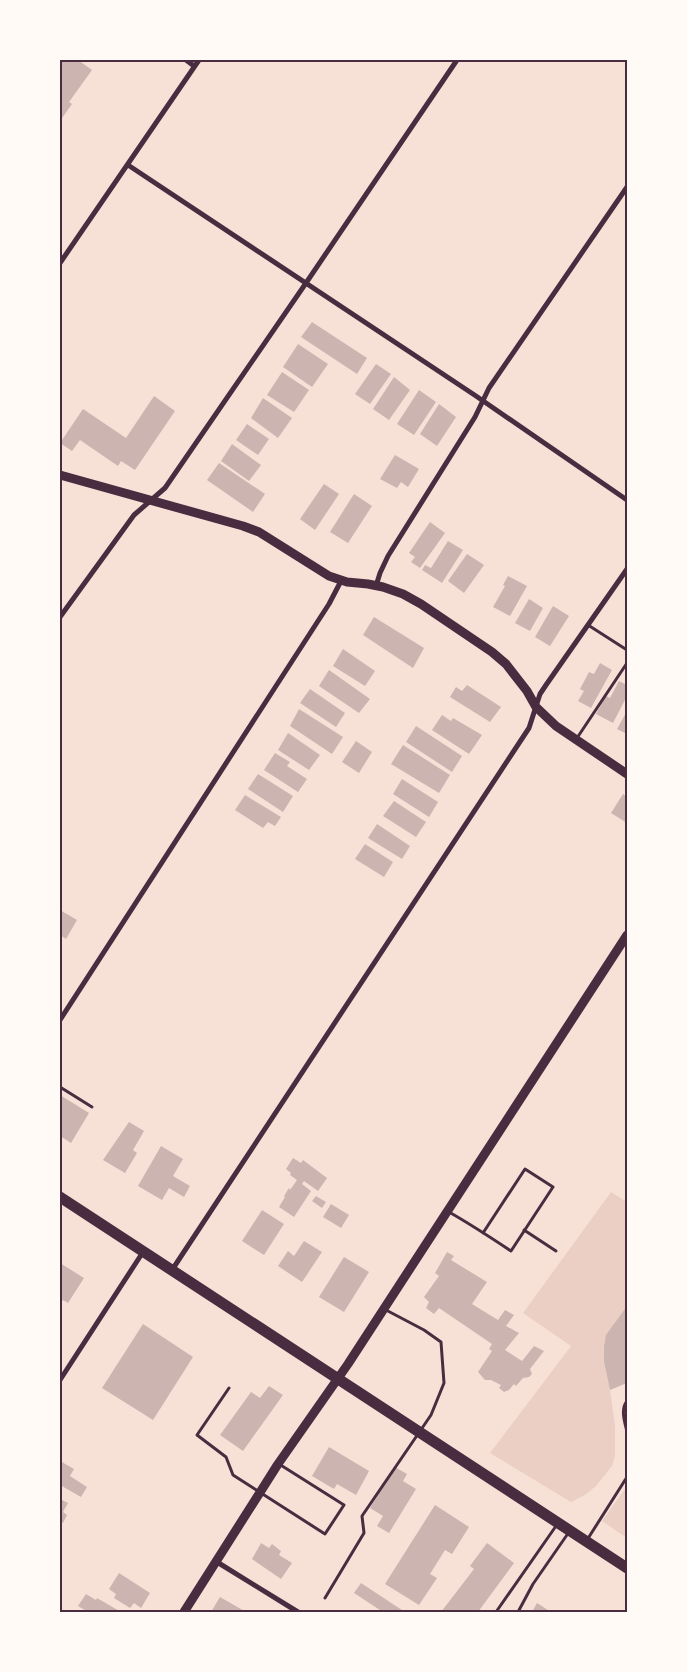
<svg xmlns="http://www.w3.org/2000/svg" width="687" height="1672" font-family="'DM Sans',sans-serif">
<rect width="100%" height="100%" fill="#f7e1d7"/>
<!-- green -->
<g fill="#ebcfc5">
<polygon points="611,1192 627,1202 627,1306 607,1335 604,1346 604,1362 610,1390 615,1425 615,1456 612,1466 596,1486 585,1495 571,1502 490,1453 571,1346 523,1313"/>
<polygon points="627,1486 627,1538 602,1521"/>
</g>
<!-- building -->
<g fill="#ccb4b1">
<polygon points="60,60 78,60 92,70 69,102 72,104 60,121"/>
<polygon points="312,322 367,358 357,374 301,337"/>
<polygon points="298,344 328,364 312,387 283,367"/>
<polygon points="376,364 391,374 370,404 355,394"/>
<polygon points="282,372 309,390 294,412 267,395"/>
<polygon points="394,377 410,390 389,420 373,409"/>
<polygon points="419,390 436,402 414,435 397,424"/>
<polygon points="154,396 175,411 135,470 121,461 118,466 80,440 72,451 60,443 83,409 126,438"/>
<polygon points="263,398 292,418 278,438 251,418"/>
<polygon points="439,404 456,417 437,446 420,434"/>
<polygon points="247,424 269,439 258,455 236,440"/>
<polygon points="232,444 261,465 249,481 221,461"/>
<polygon points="395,455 419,469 408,487 401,482 397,488 380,479"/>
<polygon points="219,463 265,494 253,512 207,480"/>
<polygon points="324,484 339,494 315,530 300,519"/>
<polygon points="354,494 372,506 348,543 330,532"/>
<polygon points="430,522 445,533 420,568 411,562 415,557 409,553"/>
<polygon points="448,541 463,550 442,583 422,570 425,565 431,568"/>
<polygon points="467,554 484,565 464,593 448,581"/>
<polygon points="508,576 527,586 510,616 493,607 505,586 503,585"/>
<polygon points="529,599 543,608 530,631 515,623"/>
<polygon points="553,606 569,616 550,646 535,637"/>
<polygon points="374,617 424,648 413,668 363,635"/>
<polygon points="343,649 375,671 365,686 333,666"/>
<polygon points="600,663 612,670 591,708 578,701 584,691 580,689 589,672 594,674"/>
<polygon points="329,670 370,699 359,713 319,686"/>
<polygon points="619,681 627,685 627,696 613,723 596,714 606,696 610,698"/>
<polygon points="467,685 501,707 490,722 450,697 456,687 462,691"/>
<polygon points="310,689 345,713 336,727 300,703"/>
<polygon points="299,709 343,737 332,754 290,726"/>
<polygon points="627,711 627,734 617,729"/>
<polygon points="442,715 451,721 453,718 482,735 469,754 432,730"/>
<polygon points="416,726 462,756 452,772 406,742"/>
<polygon points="288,733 320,755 309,770 278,750"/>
<polygon points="356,741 372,752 359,773 342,762"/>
<polygon points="403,745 450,775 439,793 391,764"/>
<polygon points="275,753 290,762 287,766 307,779 298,792 264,770"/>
<polygon points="258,774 293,796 283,812 248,789"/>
<polygon points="402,779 438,802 429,817 393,794"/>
<polygon points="623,794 627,797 627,823 611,813"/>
<polygon points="245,795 281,817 275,826 268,822 263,828 235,810"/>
<polygon points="394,801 426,822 416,837 383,816"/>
<polygon points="377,824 410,846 402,859 368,838"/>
<polygon points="365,844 393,862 384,877 355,859"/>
<polygon points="60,910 77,920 66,939 60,935"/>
<polygon points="60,1095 89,1113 71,1143 60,1136"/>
<polygon points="129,1122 144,1131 133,1150 137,1153 125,1173 103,1160"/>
<polygon points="161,1146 183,1159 173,1176 190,1186 184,1197 169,1188 162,1200 138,1186"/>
<polygon points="293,1158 301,1163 303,1160 327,1178 318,1191 304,1181 302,1184 311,1191 294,1217 279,1207 285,1197 284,1196 289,1188 290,1190 297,1180 290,1175 291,1173 286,1169"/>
<polygon points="316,1196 326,1202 322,1208 312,1201"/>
<polygon points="331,1204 349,1215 341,1228 323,1217"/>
<polygon points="262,1210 284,1224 264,1255 242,1241"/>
<polygon points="304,1241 322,1252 302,1282 278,1266 288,1251 294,1256"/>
<polygon points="447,1252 454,1256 451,1260 487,1282 472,1304 498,1320 505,1310 514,1315 506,1326 519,1333 505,1350 522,1361 534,1346 544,1351 530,1369 532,1374 529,1377 523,1378 516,1386 514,1384 509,1390 504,1392 499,1388 501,1385 491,1380 485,1380 478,1372 492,1351 489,1349 492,1344 439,1308 434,1314 426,1308 429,1302 424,1297 439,1276 435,1273"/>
<polygon points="344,1257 369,1272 344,1312 319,1297"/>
<polygon points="60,1263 84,1278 68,1303 63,1300 60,1305"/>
<polygon points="627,1306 627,1383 610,1390 604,1362 604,1346 606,1335"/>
<polygon points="143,1324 193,1357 153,1420 102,1388"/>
<polygon points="269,1386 283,1395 243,1451 220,1435 251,1392 260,1398"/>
<polygon points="329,1447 369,1471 356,1495 337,1484 334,1489 312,1476"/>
<polygon points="60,1461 74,1469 70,1476 87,1487 81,1497 60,1485"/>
<polygon points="395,1467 407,1474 403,1481 416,1489 389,1533 377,1526 383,1516 370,1508"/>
<polygon points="60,1499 68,1503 63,1512 67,1515 63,1523 60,1521"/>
<polygon points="435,1505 469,1527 452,1554 445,1550 430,1574 437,1578 419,1605 385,1584"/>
<polygon points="261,1543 269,1548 272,1544 281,1551 279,1555 292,1563 281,1579 252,1559"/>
<polygon points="487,1543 514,1563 478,1612 441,1612 474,1569 470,1566"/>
<polygon points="119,1573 150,1593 141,1608 134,1603 130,1608 114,1598 116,1594 109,1589"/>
<polygon points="361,1583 405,1612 383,1612 354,1593"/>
<polygon points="86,1594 96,1600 97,1598 121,1612 88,1612 78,1606"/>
<polygon points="220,1597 246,1612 211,1612"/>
<polygon points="537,1603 551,1612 532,1612"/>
</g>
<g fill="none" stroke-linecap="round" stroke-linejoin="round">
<!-- service -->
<g stroke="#4a2c40" stroke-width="3">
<polyline points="588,625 627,650"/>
<polyline points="577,738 627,663"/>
<polyline points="60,1087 92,1107"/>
<path d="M449 1212C470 1224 490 1237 511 1251L553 1187 525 1169 483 1233"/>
<polyline points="524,1230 556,1251"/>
<polyline points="229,1388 197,1435 226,1457 233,1475 325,1534 344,1505 279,1464"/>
<path d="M627 1401C620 1410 625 1422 627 1432"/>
<polyline points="587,1540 627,1477"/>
<polyline points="325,1598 364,1533 362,1516 431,1415 444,1383 441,1342 424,1330 386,1310"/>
<polyline points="496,1612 556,1526"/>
<polyline points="518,1612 533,1584 569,1532"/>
</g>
<!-- minor -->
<g stroke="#4a2c40" stroke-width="5">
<polyline points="186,60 194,66"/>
<polyline points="128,165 476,396 627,500"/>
<polyline points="60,263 199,60"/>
<polyline points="376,586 380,573 388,556 475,417 489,388 627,187"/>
<polyline points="60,617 134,515 165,488 306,283 457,60"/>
<polyline points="60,1020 329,604 341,581"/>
<polyline points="172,1270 529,728 540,694 546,685 627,569"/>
<polyline points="60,1380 143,1252"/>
<polyline points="217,1562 298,1612"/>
</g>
<!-- tertiary -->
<g stroke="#4a2c40" stroke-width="9">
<polyline points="60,475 243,526 259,532 329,576 347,582 368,584 383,587 403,594 421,604 492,652 506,664 527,691 536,707 556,726 627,774"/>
<polyline points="184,1612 278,1464 348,1364 627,935"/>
</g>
<!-- primary -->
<polyline stroke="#4a2c40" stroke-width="11" points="60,1197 627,1568"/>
</g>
<!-- border -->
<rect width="687" height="1672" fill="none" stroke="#fffaf5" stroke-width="122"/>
<rect x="61" y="61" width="565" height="1550" fill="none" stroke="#4a2c40" stroke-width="2"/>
</svg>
